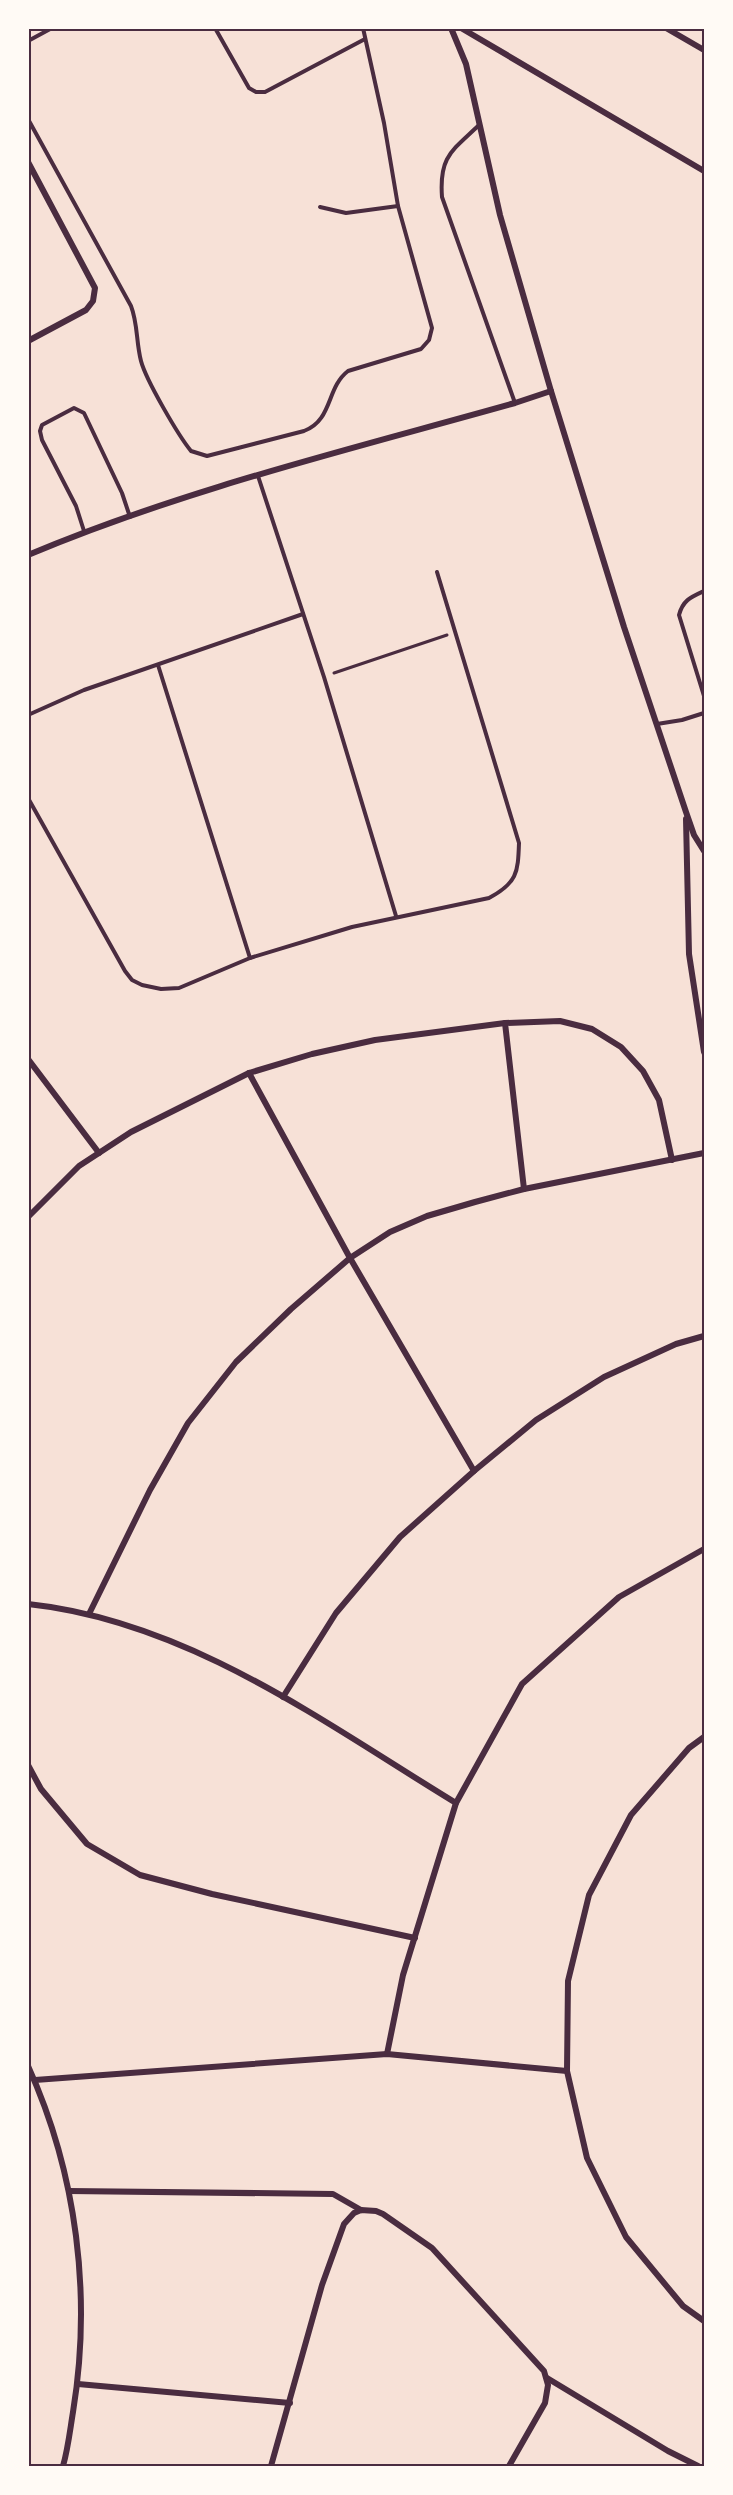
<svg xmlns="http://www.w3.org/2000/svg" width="733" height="2495" font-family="'Fira Sans',sans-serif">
<rect width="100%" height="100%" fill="#f7e1d7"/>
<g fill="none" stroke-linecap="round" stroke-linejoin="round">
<!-- path -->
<polyline stroke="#4a2c40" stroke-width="3" points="334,673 447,635"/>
<!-- service -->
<g stroke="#4a2c40" stroke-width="4">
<polyline points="215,28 249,88 256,92 265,92 365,39"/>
<polyline points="28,41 52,28"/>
<path d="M28 119 131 306C138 324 136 342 141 361 146 380 178 435 191 451L207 456 304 431C333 420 326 388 348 371L421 349 429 340 432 328 398 206 384 123 363 28"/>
<path d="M479 125C452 151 439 156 442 197L515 403"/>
<polyline points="320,207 346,213 398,206"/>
<polyline points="258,476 324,677 396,916"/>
<polyline points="84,531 76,506 42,440 40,431 42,425 74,408 84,413 122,493 130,517"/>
<path d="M704 591C691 597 683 600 679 615L704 696"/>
<polyline points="158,665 250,958"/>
<polyline points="28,715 84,690 303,614"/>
<polyline points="657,724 682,720 704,713"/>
<path d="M28 798 125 971 132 980 142 985 161 989 179 988 250 958 352 927 489 898C517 883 518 873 519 843L437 572"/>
</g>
<!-- minor -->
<g stroke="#4a2c40" stroke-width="6">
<polyline points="451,28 466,64 500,215 551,391 624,627 686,812 694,835 704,851"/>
<polyline points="461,28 704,171"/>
<polyline points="666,28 704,50"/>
<polyline points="28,162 95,288 93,301 86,310 28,341"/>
<path d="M28 555C185 489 352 449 515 403L551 391"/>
<polyline points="686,819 689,954 704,1052"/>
<polyline points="505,1023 524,1189"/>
<polyline points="28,1059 99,1153"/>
<polyline points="249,1073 350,1258 474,1471"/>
<polyline points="28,1217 79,1166 131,1132 249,1073 312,1054 375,1040 505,1023 560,1021 592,1029 621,1047 643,1071 659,1100 672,1160"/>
<path d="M28 1604C188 1621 323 1722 456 1803"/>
<polyline points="89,1614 150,1490 188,1423 236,1362 291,1309 350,1258 390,1232 427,1216 475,1202 524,1189 704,1153"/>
<polyline points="283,1697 336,1613 400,1537 474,1471 536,1420 604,1377 676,1344 704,1336"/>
<polyline points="704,1737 689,1748 631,1815 589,1895 568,1981 567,2071 587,2158 626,2237 683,2306 704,2321"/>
<polyline points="28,1765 41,1789 87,1844 140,1875 212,1894 415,1938"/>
<polyline points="387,2054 403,1975 456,1803 522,1684 619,1597 704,1549"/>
<path d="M28 2066C77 2174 92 2296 73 2412 70 2430 68 2449 63 2466"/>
<polyline points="35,2080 387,2054 567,2071"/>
<polyline points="69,2191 333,2194 361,2210"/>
<polyline points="547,2378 668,2451 698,2466"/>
<polyline points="78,2384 290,2403"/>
<polyline points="271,2466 322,2285 344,2224 354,2213 361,2210 376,2211 383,2214 432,2248 544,2371 548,2385 545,2403 509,2466"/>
</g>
</g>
<!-- border -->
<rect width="733" height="2495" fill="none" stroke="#fffaf5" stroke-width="60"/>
<rect x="30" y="30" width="673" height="2435" fill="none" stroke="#4a2c40" stroke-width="2"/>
</svg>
